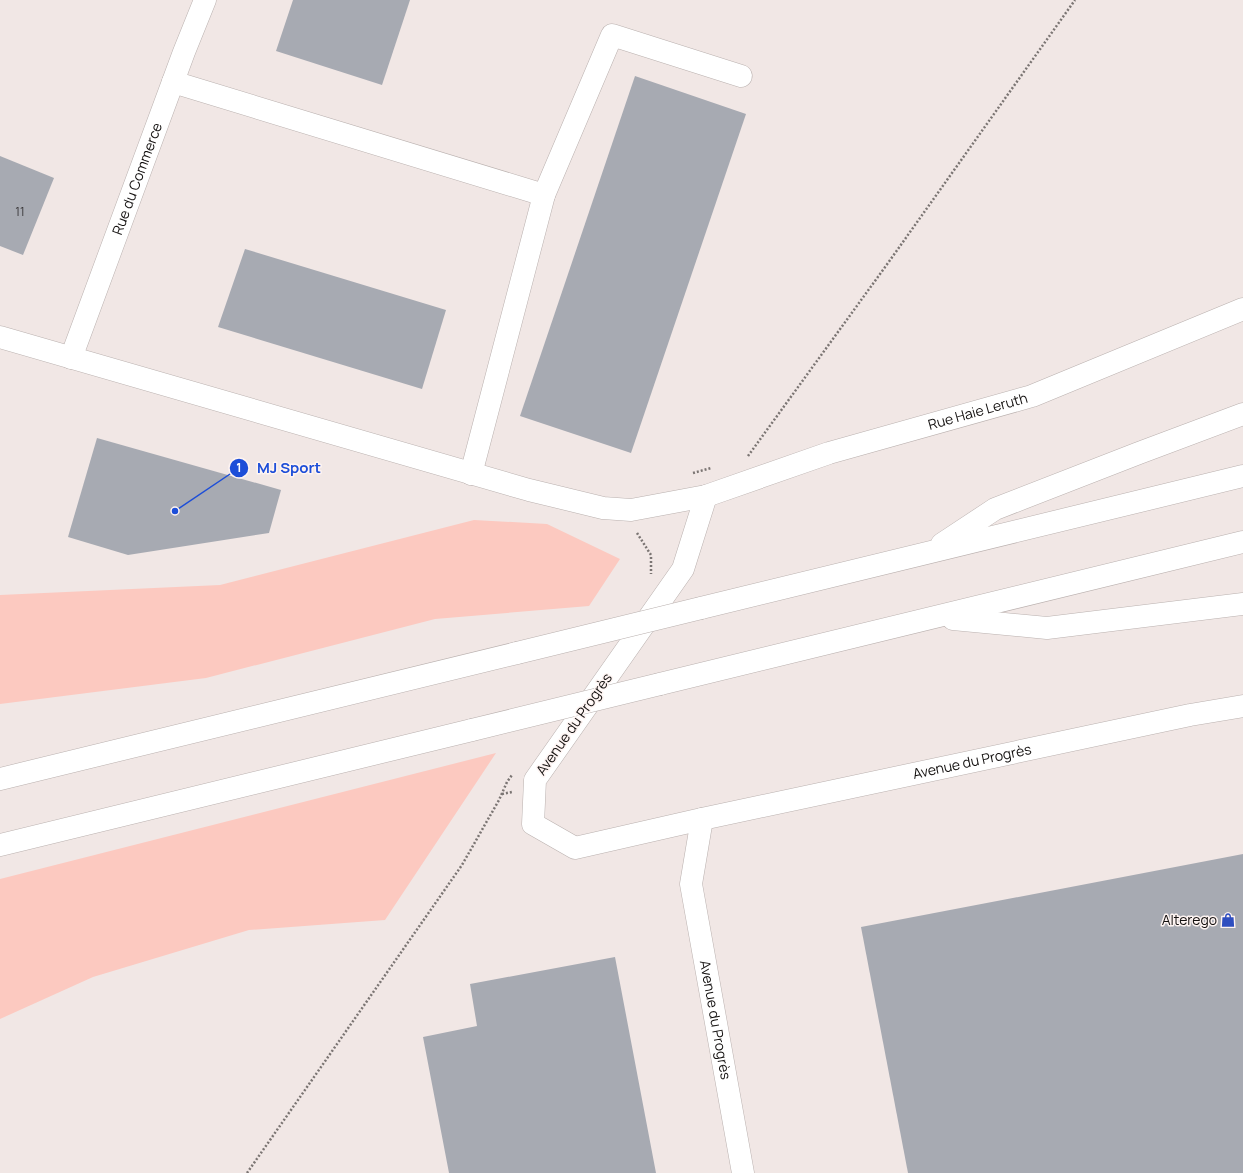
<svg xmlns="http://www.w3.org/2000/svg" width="1243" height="1173" font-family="Manrope,sans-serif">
<rect width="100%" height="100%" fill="#f1e7e5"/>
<!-- green -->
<g fill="#fcc9c0">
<polygon points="474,520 547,524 620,559 589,606 435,619 206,678 0,704 0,595 220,585"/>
<polygon points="496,753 385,920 249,930 93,977 0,1019 0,879"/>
</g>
<!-- building -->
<g fill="#a7aab2">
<polygon points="293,0 410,0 382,85 276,51"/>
<polygon points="635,76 746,114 631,453 520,416"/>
<polygon points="0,156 54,178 23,255 0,246"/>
<polygon points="245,249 446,310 422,389 218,327"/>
<polygon points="97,438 281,490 269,533 128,555 68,537"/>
<polygon points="1243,854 1243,1173 908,1173 861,927"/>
<polygon points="615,957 656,1173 449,1173 423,1037 477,1026 470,984"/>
</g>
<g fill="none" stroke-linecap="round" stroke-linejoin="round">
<defs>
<g id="minor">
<polyline points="173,82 544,195 471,474"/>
<polyline points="544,195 612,35 741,76"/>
<path id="s1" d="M0 337 529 490 603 508 631 510 706 496 829 453 1032 396 1243 309"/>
<path id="s2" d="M71 358 184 52 205 0"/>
<path id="s3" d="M706 496 683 569 535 780 533 824 575 848 702 819 1190 715 1243 706"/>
<path id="s4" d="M702 819 691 884 743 1173"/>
</g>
<g id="highway">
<polyline points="942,544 995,509 1139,453 1243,414"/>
<polyline points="701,608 1243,476"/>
<polyline points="953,619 1047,628 1243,604"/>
<polyline points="660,684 1243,542"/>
<polyline points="0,779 517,653"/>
<polyline points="0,845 472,730"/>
</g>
</defs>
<!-- minor casing -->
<use href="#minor" stroke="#bab1af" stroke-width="23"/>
<!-- highway casing -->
<use href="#highway" stroke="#bab1af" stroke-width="23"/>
<!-- path -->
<g stroke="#7b7573" stroke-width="2.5" stroke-dasharray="2 2" stroke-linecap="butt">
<polyline points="748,456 888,263 1075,0"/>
<polyline points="693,473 711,468"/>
<polyline points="637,533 651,555 651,574"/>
<polyline points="502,794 512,792"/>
<polyline points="247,1173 462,865 499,800 507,782 512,775"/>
</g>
<!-- minor -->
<use href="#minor" stroke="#fff" stroke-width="22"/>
<!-- highway -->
<use href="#highway" stroke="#fff" stroke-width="22"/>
<defs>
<g id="highway-bridge">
<polyline points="517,653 701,608"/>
<polyline points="472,730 660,684"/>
</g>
</defs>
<!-- highway-bridge casing -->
<use href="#highway-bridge" stroke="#bab1af" stroke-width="23" stroke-linecap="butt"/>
<!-- highway-bridge -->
<use href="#highway-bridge" stroke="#fff" stroke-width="22"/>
</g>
<!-- icons -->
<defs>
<symbol id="shop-bare" viewBox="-9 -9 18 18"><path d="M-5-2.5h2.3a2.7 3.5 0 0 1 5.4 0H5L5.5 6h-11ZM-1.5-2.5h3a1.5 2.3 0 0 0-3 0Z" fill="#2f4ebf" stroke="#fef4f2" stroke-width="2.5" paint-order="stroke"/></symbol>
</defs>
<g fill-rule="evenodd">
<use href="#shop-bare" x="1218" y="910" width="20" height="20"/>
</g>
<g text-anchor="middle" stroke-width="3" stroke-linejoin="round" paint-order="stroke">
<!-- number labels -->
<g font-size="12" fill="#383638">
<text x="20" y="216">11</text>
</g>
<!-- street labels -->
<g font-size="14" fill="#13100f" stroke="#fef4f2">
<text dy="5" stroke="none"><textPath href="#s2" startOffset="191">Rue du Commerce</textPath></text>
<text dy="5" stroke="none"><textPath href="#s1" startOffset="1016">Rue Haie Leruth</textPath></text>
<text transform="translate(574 724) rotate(-55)" y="5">Avenue du Progrès</text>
<text dy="5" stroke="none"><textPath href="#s3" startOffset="833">Avenue du Progrès</textPath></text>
<text dy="5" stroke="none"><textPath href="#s4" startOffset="204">Avenue du Progrès</textPath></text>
</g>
<!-- poi labels -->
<g font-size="14" fill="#13100f" stroke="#fef4f2" text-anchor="end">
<text x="1217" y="925">Alterego</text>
</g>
</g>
<!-- callouts -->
<path fill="none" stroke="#1d4ed8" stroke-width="1.5" d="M175 511L239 468"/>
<g fill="#1d4ed8" stroke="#fef4f2" stroke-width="1.5">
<circle cx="175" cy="511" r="4"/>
<circle cx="239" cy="468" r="10"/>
</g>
<g font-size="12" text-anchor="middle" font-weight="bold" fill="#fff">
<text x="239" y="472">1</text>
</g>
<g font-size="15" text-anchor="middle" font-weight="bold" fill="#1d4ed8" stroke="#fef4f2" stroke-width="3" stroke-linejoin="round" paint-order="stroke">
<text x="289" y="473">MJ Sport</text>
</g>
</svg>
